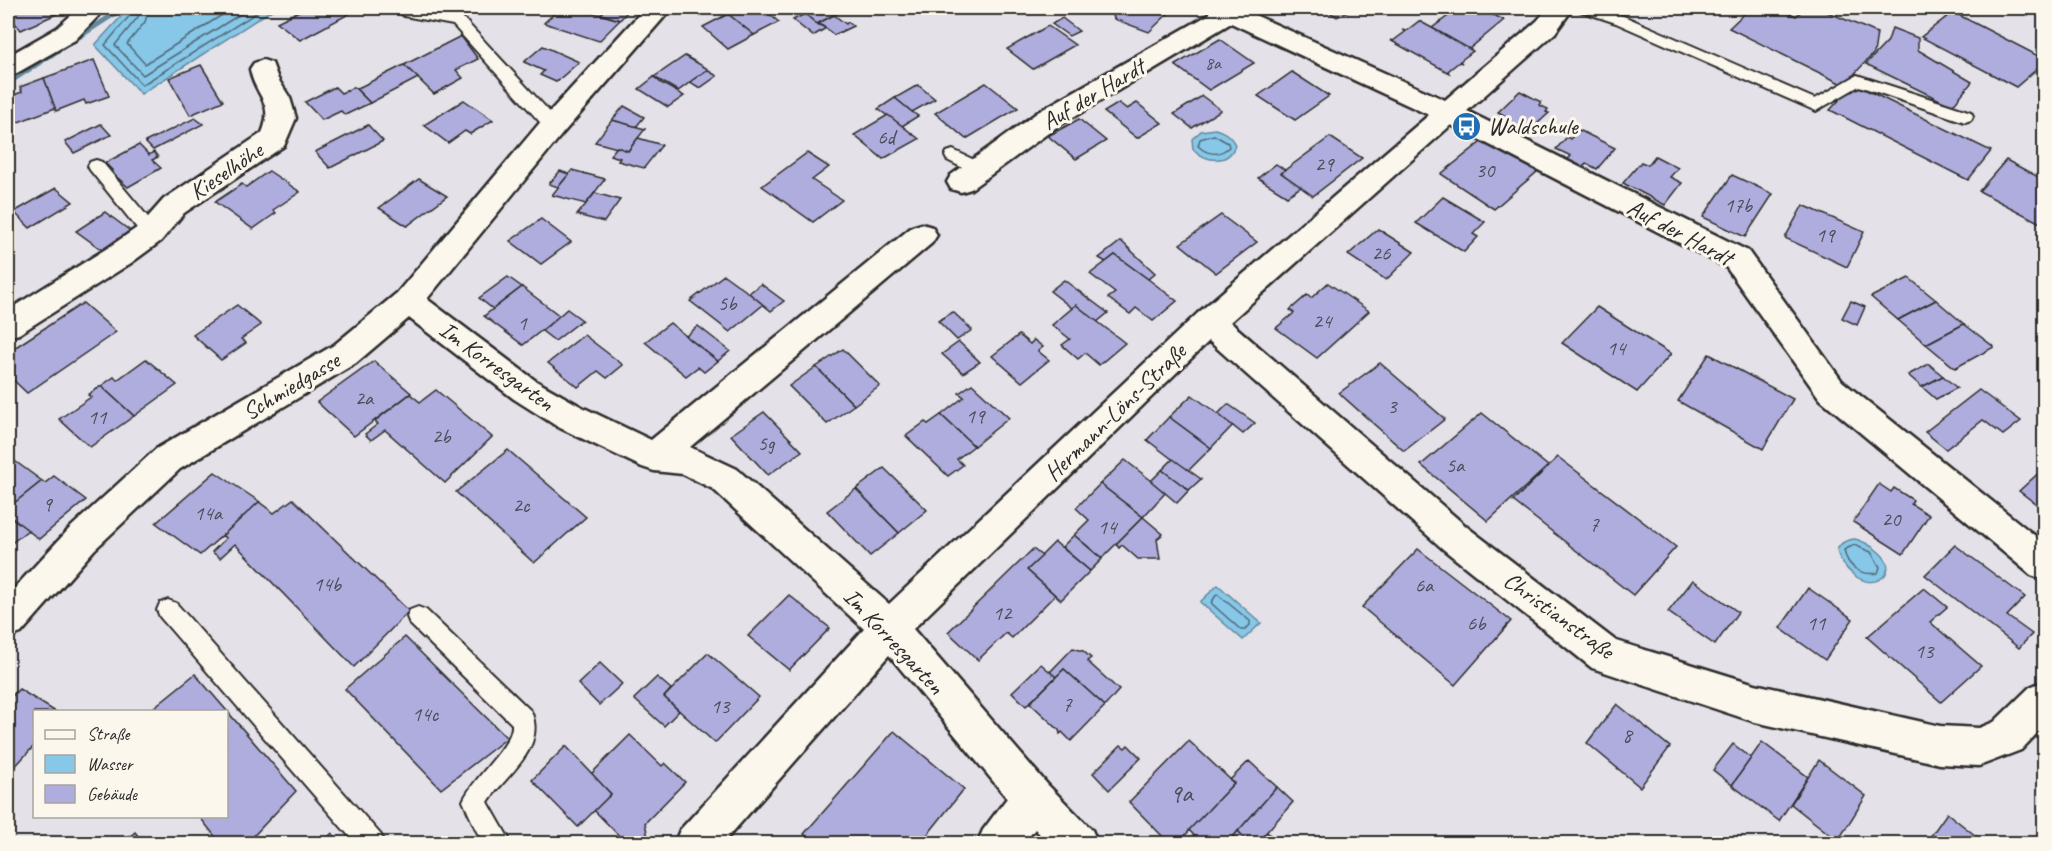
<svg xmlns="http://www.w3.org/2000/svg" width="2052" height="851" font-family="Caveat,sans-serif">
<rect width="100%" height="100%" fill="#e4e1e8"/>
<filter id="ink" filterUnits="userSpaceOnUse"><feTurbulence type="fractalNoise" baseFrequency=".0167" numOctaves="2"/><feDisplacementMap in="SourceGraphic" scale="12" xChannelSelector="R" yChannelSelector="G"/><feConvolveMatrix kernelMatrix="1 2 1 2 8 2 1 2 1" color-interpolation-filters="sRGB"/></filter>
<g filter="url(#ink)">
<!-- water -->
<g fill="#87c7e8" stroke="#62899c" stroke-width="1.5">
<polygon points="129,8 275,8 141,94 95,45"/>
<path d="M1215 129C1225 132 1231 136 1235 145 1229 165 1205 162 1193 149L1192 139 1201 131Z"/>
<path d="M1854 539C1867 541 1900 561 1883 577 1865 592 1840 567 1837 550 1841 542 1845 541 1854 539Z"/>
<polygon points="1218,585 1261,623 1243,640 1200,602"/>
</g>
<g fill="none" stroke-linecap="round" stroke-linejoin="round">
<!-- shore -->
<g stroke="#506977" stroke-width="1.5">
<polyline points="133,8 131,14 105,45 142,85 264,8"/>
<polyline points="140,8 138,17 115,45 143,75 250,8"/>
<polyline points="149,8 145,22 127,44 145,64 233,8"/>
<path d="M1214 135 1228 143 1229 147C1219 156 1208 155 1198 146L1200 139Z"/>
<path d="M1854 545 1871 552 1880 567 1878 573C1861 576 1847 567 1844 550Z"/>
<polygon points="1217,594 1250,621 1250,625 1245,630 1241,630 1211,603"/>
</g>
<!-- stream -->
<polygon fill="#62899c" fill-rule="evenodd" points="119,8 128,8 8,86 8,79"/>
</g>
<!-- building -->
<g fill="#afadde" stroke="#2b2b2b" stroke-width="1.5">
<polygon points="8,8 57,8 61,12 21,30 8,15"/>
<polygon points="305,8 341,8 349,14 300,40 277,22"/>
<polygon points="560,8 576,8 620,20 599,41 544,23"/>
<polygon points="607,8 617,8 628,11 620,20 601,14"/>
<polygon points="741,8 761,8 779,22 754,35 728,14"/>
<polygon points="797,8 847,8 817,24"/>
<polygon points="1103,8 1174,8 1149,32 1114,19 1113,15 1101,9"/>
<polygon points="1323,8 1355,8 1337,17"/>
<polygon points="1459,8 1479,8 1504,20 1469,49 1432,28"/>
<polygon points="1750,8 1778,8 1796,16 1805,8 1818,8 1877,33 1874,53 1844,85 1729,28"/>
<polygon points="1953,12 2044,59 2044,63 2016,87 1921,37"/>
<polygon points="728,14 754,35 728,49 703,27"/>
<polygon points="805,14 817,24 826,28 813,36 793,20"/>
<polygon points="834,15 846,24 848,22 853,26 834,35 819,23"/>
<polygon points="1062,18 1079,31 1069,36 1052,24"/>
<polygon points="1419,21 1432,28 1473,51 1460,61 1462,63 1459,62 1448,71 1449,73 1390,40 1393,41 1405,32 1402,30 1406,31"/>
<polygon points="1048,26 1075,45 1033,69 1007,49"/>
<polygon points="1892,28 1918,38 1918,50 1972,82 1952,106 1866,64 1888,41"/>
<polygon points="461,36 478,59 456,70 463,78 434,94 404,65"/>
<polygon points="1220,39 1254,63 1209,90 1175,65"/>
<polygon points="543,46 579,62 556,82 540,75 544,71 524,62"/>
<polygon points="685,56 708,69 678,91 654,77"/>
<polygon points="94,60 109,96 86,104 84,100 56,111 44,78"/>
<polygon points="201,65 223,101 190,115 169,78"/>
<polygon points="404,65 418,78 370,103 356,89"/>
<polygon points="707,70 717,76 700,88 690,82"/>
<polygon points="1292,72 1329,96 1295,120 1258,96"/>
<polygon points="654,77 661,83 684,96 668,107 639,89"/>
<polygon points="44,78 55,108 8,126 8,97 22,92 20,87"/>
<polygon points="986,83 1018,108 966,139 935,113"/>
<polygon points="1854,84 1991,151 1968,180 1830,110"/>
<polygon points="918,85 935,99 912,112 895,98"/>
<polygon points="335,87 341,93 354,87 370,103 345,115 341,111 322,120 305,102"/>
<polygon points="1520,91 1541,102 1539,105 1548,109 1546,112 1549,113 1527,133 1504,121 1508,117 1498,112"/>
<polygon points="1202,96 1221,110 1192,128 1174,114"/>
<polygon points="895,98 912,112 918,116 902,126 878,109"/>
<polygon points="464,100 493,120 470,134 465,131 448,143 424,125"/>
<polygon points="1119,103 1127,109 1137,103 1162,123 1137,138 1104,112"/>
<polygon points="624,106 644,117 636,127 612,120"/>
<polygon points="888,115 919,139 883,159 854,135"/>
<polygon points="195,118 203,124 153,150 145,142"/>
<polygon points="1079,119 1106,141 1076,159 1048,136"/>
<polygon points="612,120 645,129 628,151 595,142"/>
<polygon points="101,124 111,135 74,153 65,142"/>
<polygon points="368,125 383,141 330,168 315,152"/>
<polygon points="1579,130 1615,148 1597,169 1586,163 1582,168 1567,160 1571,156 1556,149 1567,137 1570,139"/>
<polygon points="1330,137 1362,158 1313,196 1281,173"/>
<polygon points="638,138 662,145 644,168 618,161 620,158 610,155 617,147 628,151"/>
<polygon points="1485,139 1538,171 1494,209 1441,174"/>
<polygon points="139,145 149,155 154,152 158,157 152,160 161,168 128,187 110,171 112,170 105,163"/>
<polygon points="807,153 829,167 812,180 842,200 813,222 762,186"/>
<polygon points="1655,156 1678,168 1670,177 1682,183 1665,205 1623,183 1641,162 1648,165"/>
<polygon points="2006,160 2044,180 2044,225 1979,191"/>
<polygon points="1276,164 1285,170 1281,173 1301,187 1287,196 1258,178"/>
<polygon points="572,170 605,179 586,204 552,195"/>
<polygon points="269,171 300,192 273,210 276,213 253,229 215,202 242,184 246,187"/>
<polygon points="560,171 569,174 558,187 549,184"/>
<polygon points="1732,175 1773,194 1745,237 1703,217"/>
<polygon points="419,179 447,196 407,226 379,208"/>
<polygon points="56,188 73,202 30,228 14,212"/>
<polygon points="595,193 620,200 604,222 577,215"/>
<polygon points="1443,197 1485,222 1473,234 1478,237 1464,252 1416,223"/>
<polygon points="1803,205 1864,232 1847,267 1785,238"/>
<polygon points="105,212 133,233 105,252 76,231"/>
<polygon points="1221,215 1257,242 1216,273 1180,244"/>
<polygon points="541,219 571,242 541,264 510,241"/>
<polygon points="1378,229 1414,252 1386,280 1348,255"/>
<polygon points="1121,241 1155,273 1148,279 1115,255 1106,262 1099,258"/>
<polygon points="1115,255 1148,279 1177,301 1153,321 1136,308 1130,314 1108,298 1115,293 1090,274"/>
<polygon points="724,275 764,304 730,332 690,301"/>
<polygon points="508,277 522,287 493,309 479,298"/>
<polygon points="1909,278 1936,300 1898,320 1871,297"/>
<polygon points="1064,280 1108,313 1097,322 1076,305 1072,308 1050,291"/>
<polygon points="1328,283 1369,311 1317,358 1276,328 1294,313 1290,310 1307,295 1311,298"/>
<polygon points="761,284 784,301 771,311 749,293"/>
<polygon points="522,287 560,316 523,345 484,316"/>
<polygon points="1936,300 1964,324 1926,344 1898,320"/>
<polygon points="1851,301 1865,307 1857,325 1842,318"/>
<polygon points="83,303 116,332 27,393 8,375 8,352"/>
<polygon points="237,305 261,325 241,339 246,343 221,360 193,335"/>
<polygon points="1076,305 1125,343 1099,365 1085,353 1078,359 1062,345 1070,339 1052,325"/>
<polygon points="1597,307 1671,354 1637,392 1562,343"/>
<polygon points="567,309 582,320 555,341 542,331"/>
<polygon points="953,312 972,330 957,340 938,321"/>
<polygon points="670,323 686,336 718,361 704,372 698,367 686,376 645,342"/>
<polygon points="1964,324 1994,347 1955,368 1926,344"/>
<polygon points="698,326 730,351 718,361 686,336"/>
<polygon points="584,335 623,365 607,378 598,371 578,387 548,363"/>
<polygon points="1019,335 1030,344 1034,340 1043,347 1038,351 1049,360 1022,382 992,356"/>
<polygon points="959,342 980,362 963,373 942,354"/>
<polygon points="843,349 880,386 854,405 816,367"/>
<polygon points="1709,354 1793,399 1763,449 1678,401"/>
<polygon points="146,359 177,385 134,416 101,386 114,377 117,380"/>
<polygon points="374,361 411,393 354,436 317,402"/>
<polygon points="1380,363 1445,419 1404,451 1339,393"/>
<polygon points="1929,364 1943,376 1922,387 1908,375"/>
<polygon points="816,367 854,405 827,424 789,386"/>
<polygon points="1943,376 1957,388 1936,399 1922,387"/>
<polygon points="972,384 1009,418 974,446 941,415 964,397 959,393"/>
<polygon points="101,386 134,416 90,447 59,419 91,397 88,395"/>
<polygon points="436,390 492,437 445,483 385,430 371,440 365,434 378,424 375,421 410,394 420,402"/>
<polygon points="1979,390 2021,421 2003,435 1983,420 1946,449 1925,432"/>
<polygon points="1192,395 1233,425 1211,448 1169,417"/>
<polygon points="1228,404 1255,423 1243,434 1218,414"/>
<polygon points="764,412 802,451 768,475 731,435"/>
<polygon points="1482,413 1548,466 1488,521 1421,465"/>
<polygon points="941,415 974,446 957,459 963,465 948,476 906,436 925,422 928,424"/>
<polygon points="1169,417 1211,448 1188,471 1147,440"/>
<polygon points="508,450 586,517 534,563 456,492"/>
<polygon points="8,456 42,481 8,508"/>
<polygon points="1558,457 1676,547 1633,595 1513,501"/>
<polygon points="1173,459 1201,479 1189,490 1162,470"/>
<polygon points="1125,460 1166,492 1143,517 1100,484"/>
<polygon points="884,468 927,510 899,533 856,489"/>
<polygon points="2044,468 2044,510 2019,491"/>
<polygon points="1162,470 1189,490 1177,503 1151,481"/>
<polygon points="215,472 260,502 200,555 156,523"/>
<polygon points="54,476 86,500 39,539 8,515 8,508 42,481 45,483"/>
<polygon points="1100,484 1143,517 1102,558 1074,535 1089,520 1076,508"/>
<polygon points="1879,484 1891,492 1894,488 1913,500 1911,504 1929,515 1903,554 1853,522"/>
<polygon points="856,489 899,533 870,556 827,511"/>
<polygon points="293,499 409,611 354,667 235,544 220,558 212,552 226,538 222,536 259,502 274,513"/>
<polygon points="8,515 28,530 8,546"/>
<polygon points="1143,517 1163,534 1157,539 1160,559 1138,559 1122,545 1119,548 1116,544"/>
<polygon points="1074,535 1102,559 1090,571 1062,547"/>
<polygon points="1055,542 1090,571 1061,600 1027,570"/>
<polygon points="1955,545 2025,597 2007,616 2032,634 2019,648 1925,575"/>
<polygon points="1033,549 1042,556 1027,570 1055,595 1012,638 1006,633 978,660 948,632"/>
<polygon points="1418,549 1511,621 1455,685 1362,607"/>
<polygon points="1693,580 1738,612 1715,645 1668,612"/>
<polygon points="1808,588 1853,619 1825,660 1780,628"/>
<polygon points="1924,588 1947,607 1930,622 1981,666 1941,702 1867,637"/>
<polygon points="789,595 830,628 789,670 748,636"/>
<polygon points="405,637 507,738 441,789 345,689"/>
<polygon points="1073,648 1083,651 1091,658 1087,661 1119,690 1105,706 1064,669 1056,677 1050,672"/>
<polygon points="708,653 759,697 715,743 664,697"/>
<polygon points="600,663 622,684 599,705 578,684"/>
<polygon points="1041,664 1056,677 1026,706 1012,692"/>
<polygon points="1064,669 1105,706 1071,741 1062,732 1060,734 1059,730 1030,703"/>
<polygon points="195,674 296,791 246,844 221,844 199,816 226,816 226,712 148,712"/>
<polygon points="657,677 671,689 664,697 679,711 664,726 634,699"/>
<polygon points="19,689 56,712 34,712 34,746 8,774 8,700"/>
<polygon points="1617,704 1670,747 1640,787 1587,743"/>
<polygon points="894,731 964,789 920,844 814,844 804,834"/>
<polygon points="630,735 662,766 665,763 685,782 645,823 648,837 641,844 627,844 594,810 611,794 591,774"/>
<polygon points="1189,741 1234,783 1177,844 1170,844 1129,802"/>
<polygon points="1762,742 1808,777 1779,821 1732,785"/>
<polygon points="1733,744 1751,758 1732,785 1713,770"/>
<polygon points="1121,745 1125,748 1128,745 1141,758 1109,790 1093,773"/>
<polygon points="566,746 611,794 578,827 532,780"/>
<polygon points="1819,760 1866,796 1838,841 1791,804"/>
<polygon points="1249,761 1277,787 1227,844 1202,844 1189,830 1234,783 1230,780"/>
<polygon points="1277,787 1293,802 1256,844 1250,844 1238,831"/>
<polygon points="1947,813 1986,844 1925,844"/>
<polygon points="1238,831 1250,844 1227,844"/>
<polygon points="135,832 144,844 121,844"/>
<polygon points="1267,832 1279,844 1256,844"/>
<polygon points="332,833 341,844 321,844"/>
</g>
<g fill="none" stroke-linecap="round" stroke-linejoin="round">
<defs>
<g id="lane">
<polygon points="393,8 410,8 463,18 559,122 561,126 559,130 547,130 453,25 404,16"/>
<polygon points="1578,8 1599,8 1626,17 1815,99 1857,75 1971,112 1973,116 1971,120 1965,122 1859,86 1816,111 1616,23 1580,11"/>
<polygon points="953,150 985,165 987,169 985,173 973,173 947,160 945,156 947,152"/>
<polygon points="96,160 102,162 157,228 160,233 157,238 151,239 145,238 90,170 88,166 90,162"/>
<polygon points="168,600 176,603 381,835 384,844 356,844 160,617 157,610 160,603"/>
<path d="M418 607 426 610 531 711C547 749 506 774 488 802L512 844H485L477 832 463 801C473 777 514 745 512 724L410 624 407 617 410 610Z"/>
</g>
<g id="street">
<polygon points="79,8 106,8 75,40 17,73 8,76 8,56 57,28"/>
<polygon points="645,8 672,8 563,133 427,299 536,381 582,407 651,440 912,227 922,224 932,227 937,235 932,243 690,447 737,469 889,604 1198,313 1429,115 1231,23 1058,126 971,189 961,192 951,189 947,182 951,175 1038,112 1210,14 1207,8 1239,8 1445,100 1537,21 1548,8 1573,8 1555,33 1467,111 1748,251 1842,381 2044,543 2044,580 2031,575 1820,399 1726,267 1451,125 1230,322 1467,527 1616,641 1755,684 1940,726 1979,728 1994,722 2030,687 2044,681 2044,726 2021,750 1979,766 1940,764 1755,722 1592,668 1443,549 1209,341 913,629 1047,784 1092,830 1098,844 1049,844 1035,829 1023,844 977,844 983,830 1007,798 889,655 722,844 674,844 680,830 864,629 713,489 683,474 654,471 642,467 558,427 514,399 409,318 356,363 180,469 94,550 21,633 8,638 8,595 70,528 156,449 334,345 397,293 543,119"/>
<path d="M263 60 272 63 278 79 290 98 296 118 284 146 184 213 161 241 131 263 19 334 8 337V310L109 247 141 225 164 199 262 133C275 101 255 97 250 69L254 63Z"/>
</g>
</defs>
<!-- lane casing -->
<use href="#lane" stroke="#2b2b2b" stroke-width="4"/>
<!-- street casing -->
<use href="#street" stroke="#2b2b2b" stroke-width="5"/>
<!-- lane -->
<use href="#lane" fill="#fbf7ec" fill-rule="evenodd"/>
<!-- street -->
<use href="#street" fill="#fbf7ec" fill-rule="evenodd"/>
</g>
</g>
<!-- icons -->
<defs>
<symbol id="bus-disc" viewBox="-11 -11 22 22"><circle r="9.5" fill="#1f6fb2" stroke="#fbf7ec"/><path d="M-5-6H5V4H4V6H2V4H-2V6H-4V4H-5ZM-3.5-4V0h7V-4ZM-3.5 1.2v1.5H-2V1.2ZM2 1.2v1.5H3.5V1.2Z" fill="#fff"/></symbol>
</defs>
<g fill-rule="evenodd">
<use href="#bus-disc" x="1450" y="110" width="33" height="33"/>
</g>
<g text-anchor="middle" stroke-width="6" stroke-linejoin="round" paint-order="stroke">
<!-- far-number labels -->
<g font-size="18" fill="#4c4c58">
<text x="1213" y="69">8a</text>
</g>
<!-- number labels -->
<g font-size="21" fill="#4c4c58">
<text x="886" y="144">6d</text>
<text x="1324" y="171">29</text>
<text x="1485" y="177">30</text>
<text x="1738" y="212">17b</text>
<text x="1825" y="242">19</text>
<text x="1381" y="260">26</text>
<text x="727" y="310">5b</text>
<text x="1322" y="328">24</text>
<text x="522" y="330">1</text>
<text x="1616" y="355">14</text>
<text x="364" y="405">2a</text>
<text x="1392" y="413">3</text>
<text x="975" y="423">19</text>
<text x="97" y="424">11</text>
<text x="441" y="443">2b</text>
<text x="766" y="450">5g</text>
<text x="1455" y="472">5a</text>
<text x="47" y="511">9</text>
<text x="521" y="512">2c</text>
<text x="208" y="520">14a</text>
<text x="1891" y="526">20</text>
<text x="1594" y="531">7</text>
<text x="1107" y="534">14</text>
<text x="327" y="591">14b</text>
<text x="1424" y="592">6a</text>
<text x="1002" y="620">12</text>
<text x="1476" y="630">6b</text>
<text x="1816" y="630">11</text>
<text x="1924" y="658">13</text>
<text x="1067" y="711">7</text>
<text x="720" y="713">13</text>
<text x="425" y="721">14c</text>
<text x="1627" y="742">8</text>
</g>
<!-- street labels -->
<g font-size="24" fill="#2b2b2b" stroke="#fbf7ec">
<text transform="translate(1093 94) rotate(-31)" y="8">Auf der Hardt</text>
<text transform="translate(226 171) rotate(-34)" y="8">Kieselhöhe</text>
<text transform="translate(1680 232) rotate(28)" y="8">Auf der Hardt</text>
<text transform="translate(497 366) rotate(36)" y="8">Im Korresgarten</text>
<text transform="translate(291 386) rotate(-31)" y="8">Schmiedgasse</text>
<text transform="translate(1115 412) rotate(-44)" y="8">Hermann-Löns-Straße</text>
<text transform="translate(1559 615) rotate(36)" y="8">Christianstraße</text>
<text transform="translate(894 641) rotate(47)" y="8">Im Korresgarten</text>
</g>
<!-- poi labels -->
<g font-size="24" fill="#2b2b2b" stroke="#fbf7ec" text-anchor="start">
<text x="1488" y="134">Waldschule</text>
</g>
<!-- near-number labels -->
<g font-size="26" fill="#4c4c58">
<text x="1181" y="802">9a</text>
</g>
</g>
<!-- margin -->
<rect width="2052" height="851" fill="none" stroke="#fbf7ec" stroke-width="30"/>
<rect x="15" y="15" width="2022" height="821" fill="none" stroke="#2b2b2b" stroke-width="2" filter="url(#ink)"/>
<!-- legend -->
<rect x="33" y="710" width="195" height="108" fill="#fbf7ec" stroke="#a8a59f" stroke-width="1.5"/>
<rect x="45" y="730" width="30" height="9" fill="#fbf7ec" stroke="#a8a59f" stroke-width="1.5"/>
<text x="87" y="740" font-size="18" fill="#2b2b2b">Straße</text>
<rect x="45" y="755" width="30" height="18" fill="#87c7e8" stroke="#a8a59f" stroke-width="1.5"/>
<text x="87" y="770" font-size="18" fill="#2b2b2b">Wasser</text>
<rect x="45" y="785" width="30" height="18" fill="#afadde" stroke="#a8a59f" stroke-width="1.5"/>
<text x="87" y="800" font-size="18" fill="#2b2b2b">Gebäude</text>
</svg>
